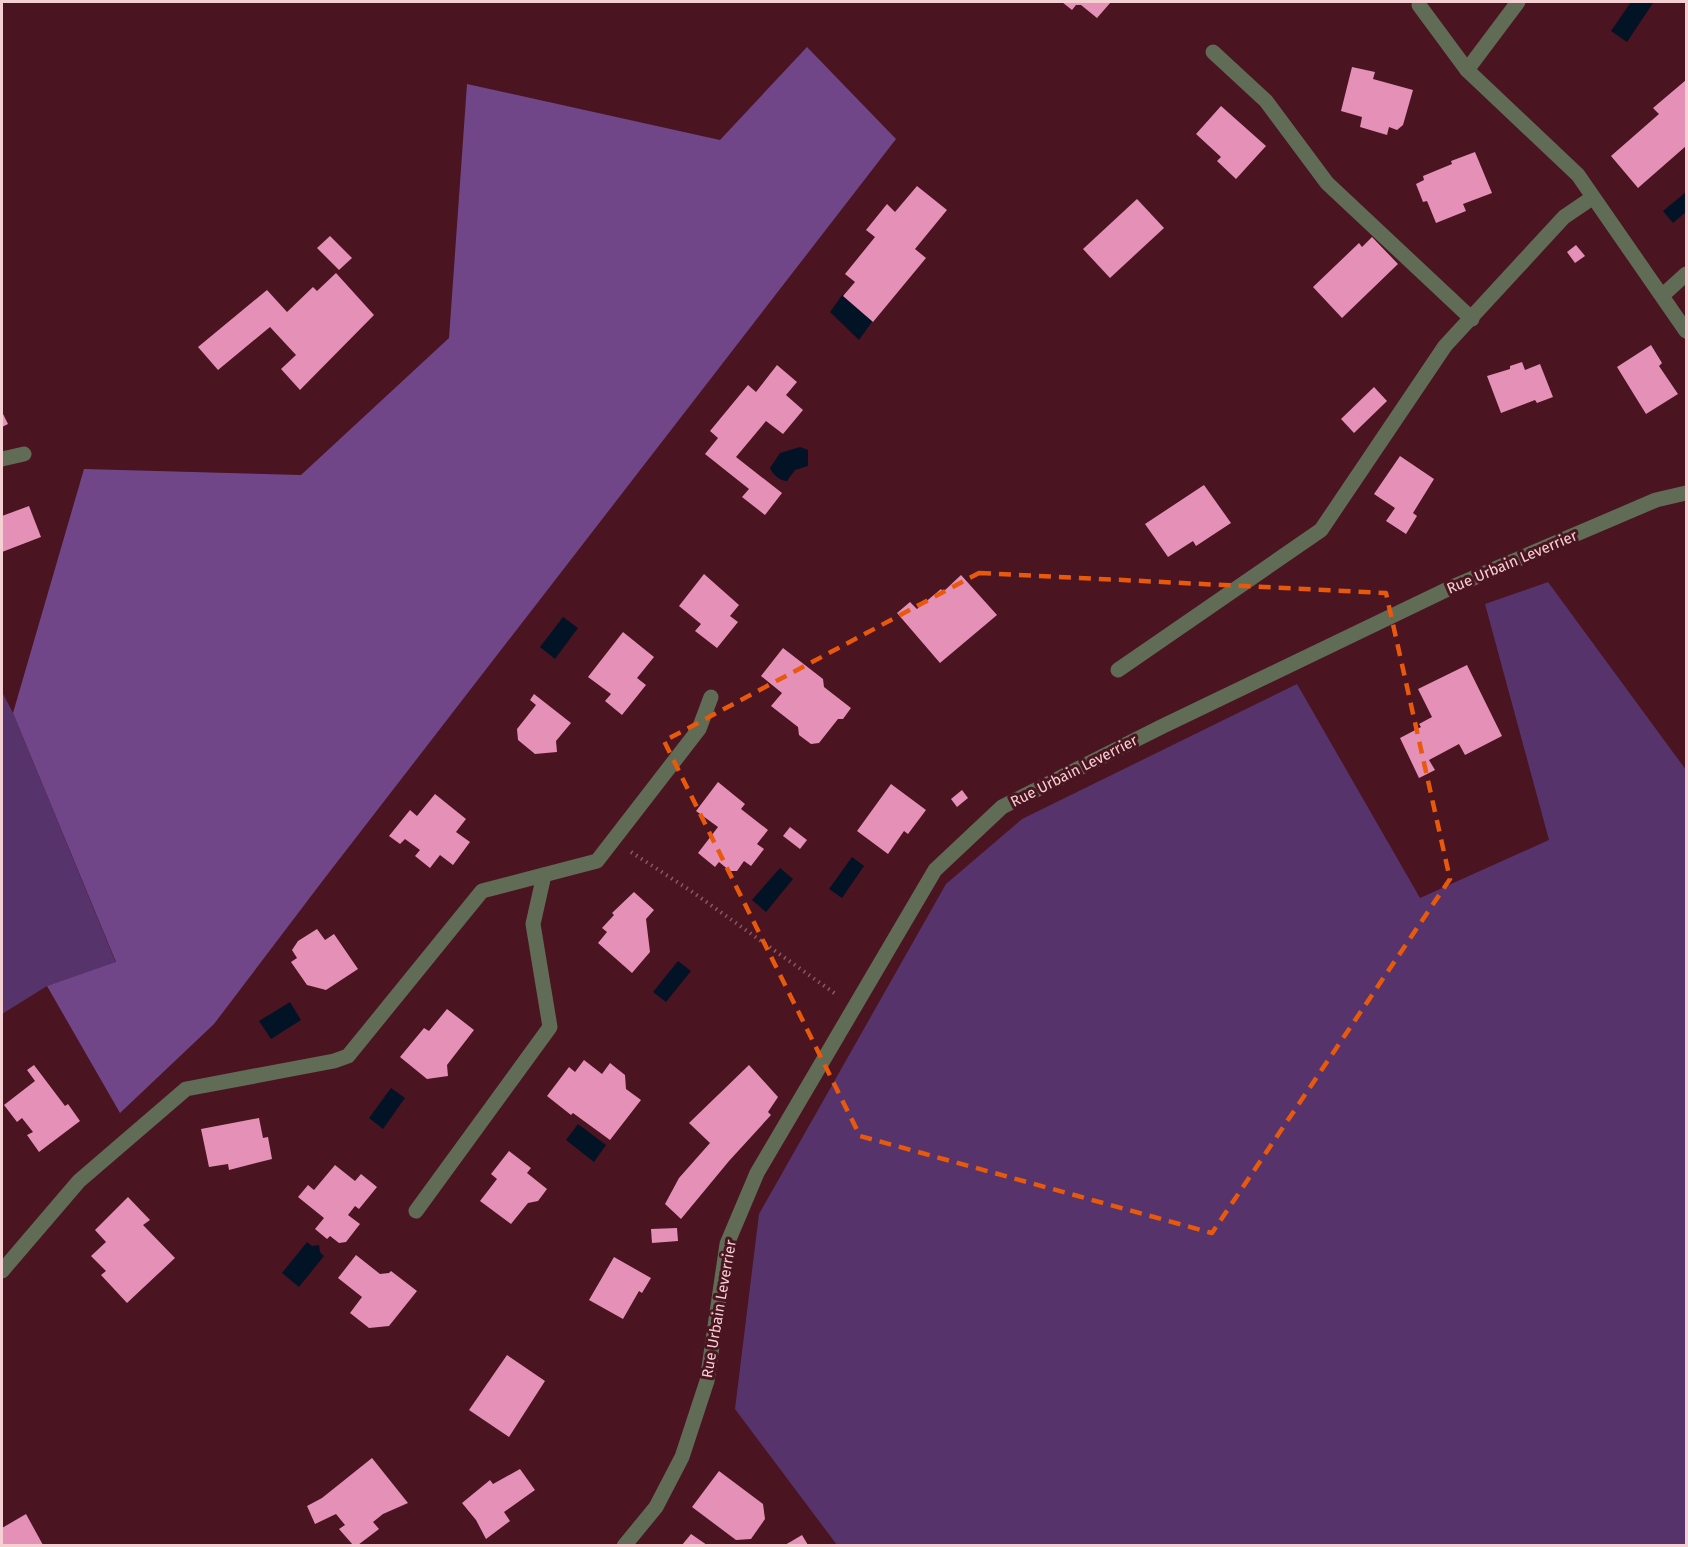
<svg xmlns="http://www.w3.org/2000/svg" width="1688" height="1547" font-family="'Fira Sans',sans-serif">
<rect width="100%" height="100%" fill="#4a1420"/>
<!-- green -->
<g fill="#56346b">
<polygon points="1548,582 1686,770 1686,1545 837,1545 735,1409 759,1214 946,884 1022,819 1297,684 1420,898 1549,840 1485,604"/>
<polygon points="2,692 13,713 116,963 47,986 2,1014"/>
</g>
<!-- forest -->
<polygon fill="#704689" points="807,47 896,139 324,879 214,1024 120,1113 47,986 116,962 13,713 84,469 301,475 449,338 467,84 720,140"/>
<!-- water -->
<g fill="#031326">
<polygon points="1631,2 1653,3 1627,42 1611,31"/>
<polygon points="1686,192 1686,212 1673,223 1663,211"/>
<polygon points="843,294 874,319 859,340 830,312"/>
<path d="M800 447 808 450V466L795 470 787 481C780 481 772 474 770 468L780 453Z"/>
<polygon points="563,617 578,628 555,659 540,647"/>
<polygon points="852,857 864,866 842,898 829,889"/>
<polygon points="780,868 793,879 766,912 752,900"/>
<polygon points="678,961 691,971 666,1002 653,992"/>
<polygon points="290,1002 301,1020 271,1039 259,1021"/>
<polygon points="391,1088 405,1098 383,1129 369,1118"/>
<polygon points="578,1124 606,1145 594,1162 566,1140"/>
<polygon points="307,1242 312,1246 319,1245 320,1252 324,1256 299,1287 282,1273"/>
</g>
<!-- building -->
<g fill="#e590b6">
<polygon points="1062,2 1111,2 1097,18 1081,5 1076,5 1072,10"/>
<polygon points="1352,67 1375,72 1373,79 1413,90 1403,125 1397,130 1389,127 1387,135 1360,127 1362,117 1341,111"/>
<polygon points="1686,80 1686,146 1638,188 1611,156 1659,114 1653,108"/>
<polygon points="1221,106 1266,146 1236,179 1217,161 1221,157 1196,134"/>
<polygon points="1475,152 1492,193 1463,204 1466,211 1436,223 1427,201 1423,202 1416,184 1424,180 1423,176 1452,164 1451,161"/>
<polygon points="917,186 947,210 915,249 926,258 873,322 843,296 855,282 845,274 875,237 866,230 887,204 895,212"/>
<polygon points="1137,199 1164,228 1110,278 1083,249"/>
<polygon points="330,236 352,258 339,270 317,248"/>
<polygon points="1372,237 1398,264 1342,318 1313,287 1359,243 1362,247"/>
<polygon points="1576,245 1585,256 1575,263 1567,252"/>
<polygon points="336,273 374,315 300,390 281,369 296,355 270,327 218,370 198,347 267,290 287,312 313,287 317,291"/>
<polygon points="1651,345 1662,363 1659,366 1678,394 1646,414 1617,367"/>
<polygon points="1522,362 1525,370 1540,364 1553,397 1537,403 1535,400 1501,413 1487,376 1510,369 1510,366"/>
<polygon points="777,365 797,382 786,395 803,410 783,434 766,421 736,457 782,493 765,515 742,497 749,489 705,454 718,438 710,431 748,385 756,392"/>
<polygon points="1374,387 1387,401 1354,433 1341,419"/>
<polygon points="2,412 8,424 2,427"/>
<polygon points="1400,456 1434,479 1413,513 1417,516 1406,534 1386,521 1395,508 1374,494"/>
<polygon points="1204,485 1231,523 1196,546 1193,541 1168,557 1145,524"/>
<polygon points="29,506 41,537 2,552 2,516"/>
<polygon points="704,574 739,605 730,616 738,622 717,648 695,631 701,624 679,606"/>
<polygon points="961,575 997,615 940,663 897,613 910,602 917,609 941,589 943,592"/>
<polygon points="623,632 654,657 637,678 646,685 622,715 605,701 611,694 588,677"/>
<polygon points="783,648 823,679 824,687 851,708 843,719 838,719 819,743 811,744 799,735 798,727 771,706 782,693 761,676"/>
<polygon points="1467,665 1502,736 1465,755 1459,744 1429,760 1435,770 1419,778 1400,738 1421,727 1419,724 1432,717 1418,689"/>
<polygon points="534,694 571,723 556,741 557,752 535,754 518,740 517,729 536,705 530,700"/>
<polygon points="718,782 745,804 741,809 768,830 757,844 764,849 751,866 744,861 737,871 730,871 719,862 715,867 698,853 718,827 696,811"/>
<polygon points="891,784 926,810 908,834 904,831 888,854 857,831"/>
<polygon points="962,790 968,798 957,807 951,799"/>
<polygon points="435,794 466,819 456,832 470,842 453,865 440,855 430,868 415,856 420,850 405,839 400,844 389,836 410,810 417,816"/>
<polygon points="790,827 807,840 800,849 783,836"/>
<polygon points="634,892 654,910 646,919 650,952 632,973 598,943 607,932 602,928 614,915 612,913"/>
<polygon points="317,929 325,940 334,934 358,969 326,990 307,985 291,962 297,958 292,950 298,941"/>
<polygon points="447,1009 474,1030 447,1065 448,1076 427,1079 400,1057 424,1028 429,1031"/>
<polygon points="584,1060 602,1074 610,1063 625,1075 626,1089 641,1100 610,1140 573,1113 571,1115 547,1096 569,1067 575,1072"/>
<polygon points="34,1065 65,1106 68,1104 80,1121 39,1152 27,1135 33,1132 22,1118 17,1122 4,1105 35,1081 27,1070"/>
<polygon points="749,1065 778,1097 768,1112 771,1115 729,1161 681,1219 665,1204 679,1178 710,1143 689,1123"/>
<polygon points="259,1118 263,1138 268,1137 272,1159 229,1170 228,1164 209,1167 201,1129"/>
<polygon points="509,1151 531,1168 527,1173 547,1189 538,1201 528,1203 511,1224 480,1201 497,1179 491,1174"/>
<polygon points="335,1165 355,1181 361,1174 377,1187 359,1209 355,1206 348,1215 360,1224 346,1242 339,1243 330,1236 327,1239 315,1229 324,1218 298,1197 308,1185 314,1190"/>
<polygon points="128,1197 150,1220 143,1225 175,1258 127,1303 101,1275 106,1271 91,1256 106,1242 95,1230"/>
<polygon points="677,1228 678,1241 652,1243 651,1229"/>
<polygon points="356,1255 380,1274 389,1273 391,1271 417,1291 389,1326 369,1328 350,1313 362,1297 338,1278"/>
<polygon points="614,1257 651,1278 642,1293 639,1291 623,1319 589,1300"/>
<polygon points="507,1355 545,1381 509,1437 469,1410"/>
<polygon points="372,1458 408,1503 383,1514 373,1522 379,1529 358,1545 353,1545 339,1529 345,1525 336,1514 315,1524 307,1506 322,1498"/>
<polygon points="520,1469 535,1490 504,1512 510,1521 486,1539 476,1520 462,1503 490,1480 493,1484"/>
<polygon points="719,1471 763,1504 765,1519 751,1539 736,1540 692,1507"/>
<polygon points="26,1514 43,1545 2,1545 2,1528"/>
<polygon points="691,1534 707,1545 682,1545"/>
<polygon points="802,1535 808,1545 785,1545"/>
</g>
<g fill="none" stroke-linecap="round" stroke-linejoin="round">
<!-- path -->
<polyline stroke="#895a63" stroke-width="4" stroke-dasharray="1.5 4.5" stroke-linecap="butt" points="631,852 691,891 837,995"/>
<!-- minor -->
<g stroke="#606c56" stroke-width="15">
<polyline points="1419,5 1467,70 1578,175 1686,331"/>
<polyline points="1213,52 1266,101 1327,183 1472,319"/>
<polyline points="1467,70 1518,2"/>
<polyline points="1663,295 1686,274"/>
<polyline points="2,459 24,454"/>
<polyline points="1118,670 1321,530 1445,346 1564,217 1592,198"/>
<polyline points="416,1211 550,1027 533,924 544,875"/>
<polyline points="2,1271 79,1181 186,1089 334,1061 348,1056 482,891 597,861 699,729 711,697"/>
<polyline points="624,1546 656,1507 682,1457 707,1381 727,1244 757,1173 935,870 1002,807 1161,727 1450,588 1656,500 1686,493"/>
</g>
</g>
<!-- marked area -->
<path fill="none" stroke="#e8590c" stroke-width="4.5" stroke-dasharray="12 8" stroke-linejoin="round" d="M979 573 1386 593 1450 879 1212 1233 860 1136 664 741Z"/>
<g text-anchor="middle" stroke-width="6" stroke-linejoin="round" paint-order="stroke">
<!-- street labels -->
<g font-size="15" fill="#f4d0d3" stroke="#4a1420">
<text transform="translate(1512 562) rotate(-23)" y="5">Rue Urbain Leverrier</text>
<text transform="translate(1074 771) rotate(-27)" y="5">Rue Urbain Leverrier</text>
<text transform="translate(719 1309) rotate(-80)" y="5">Rue Urbain Leverrier</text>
</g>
</g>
<!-- border -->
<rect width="1688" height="1547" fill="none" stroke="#f4d0d3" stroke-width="6"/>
</svg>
